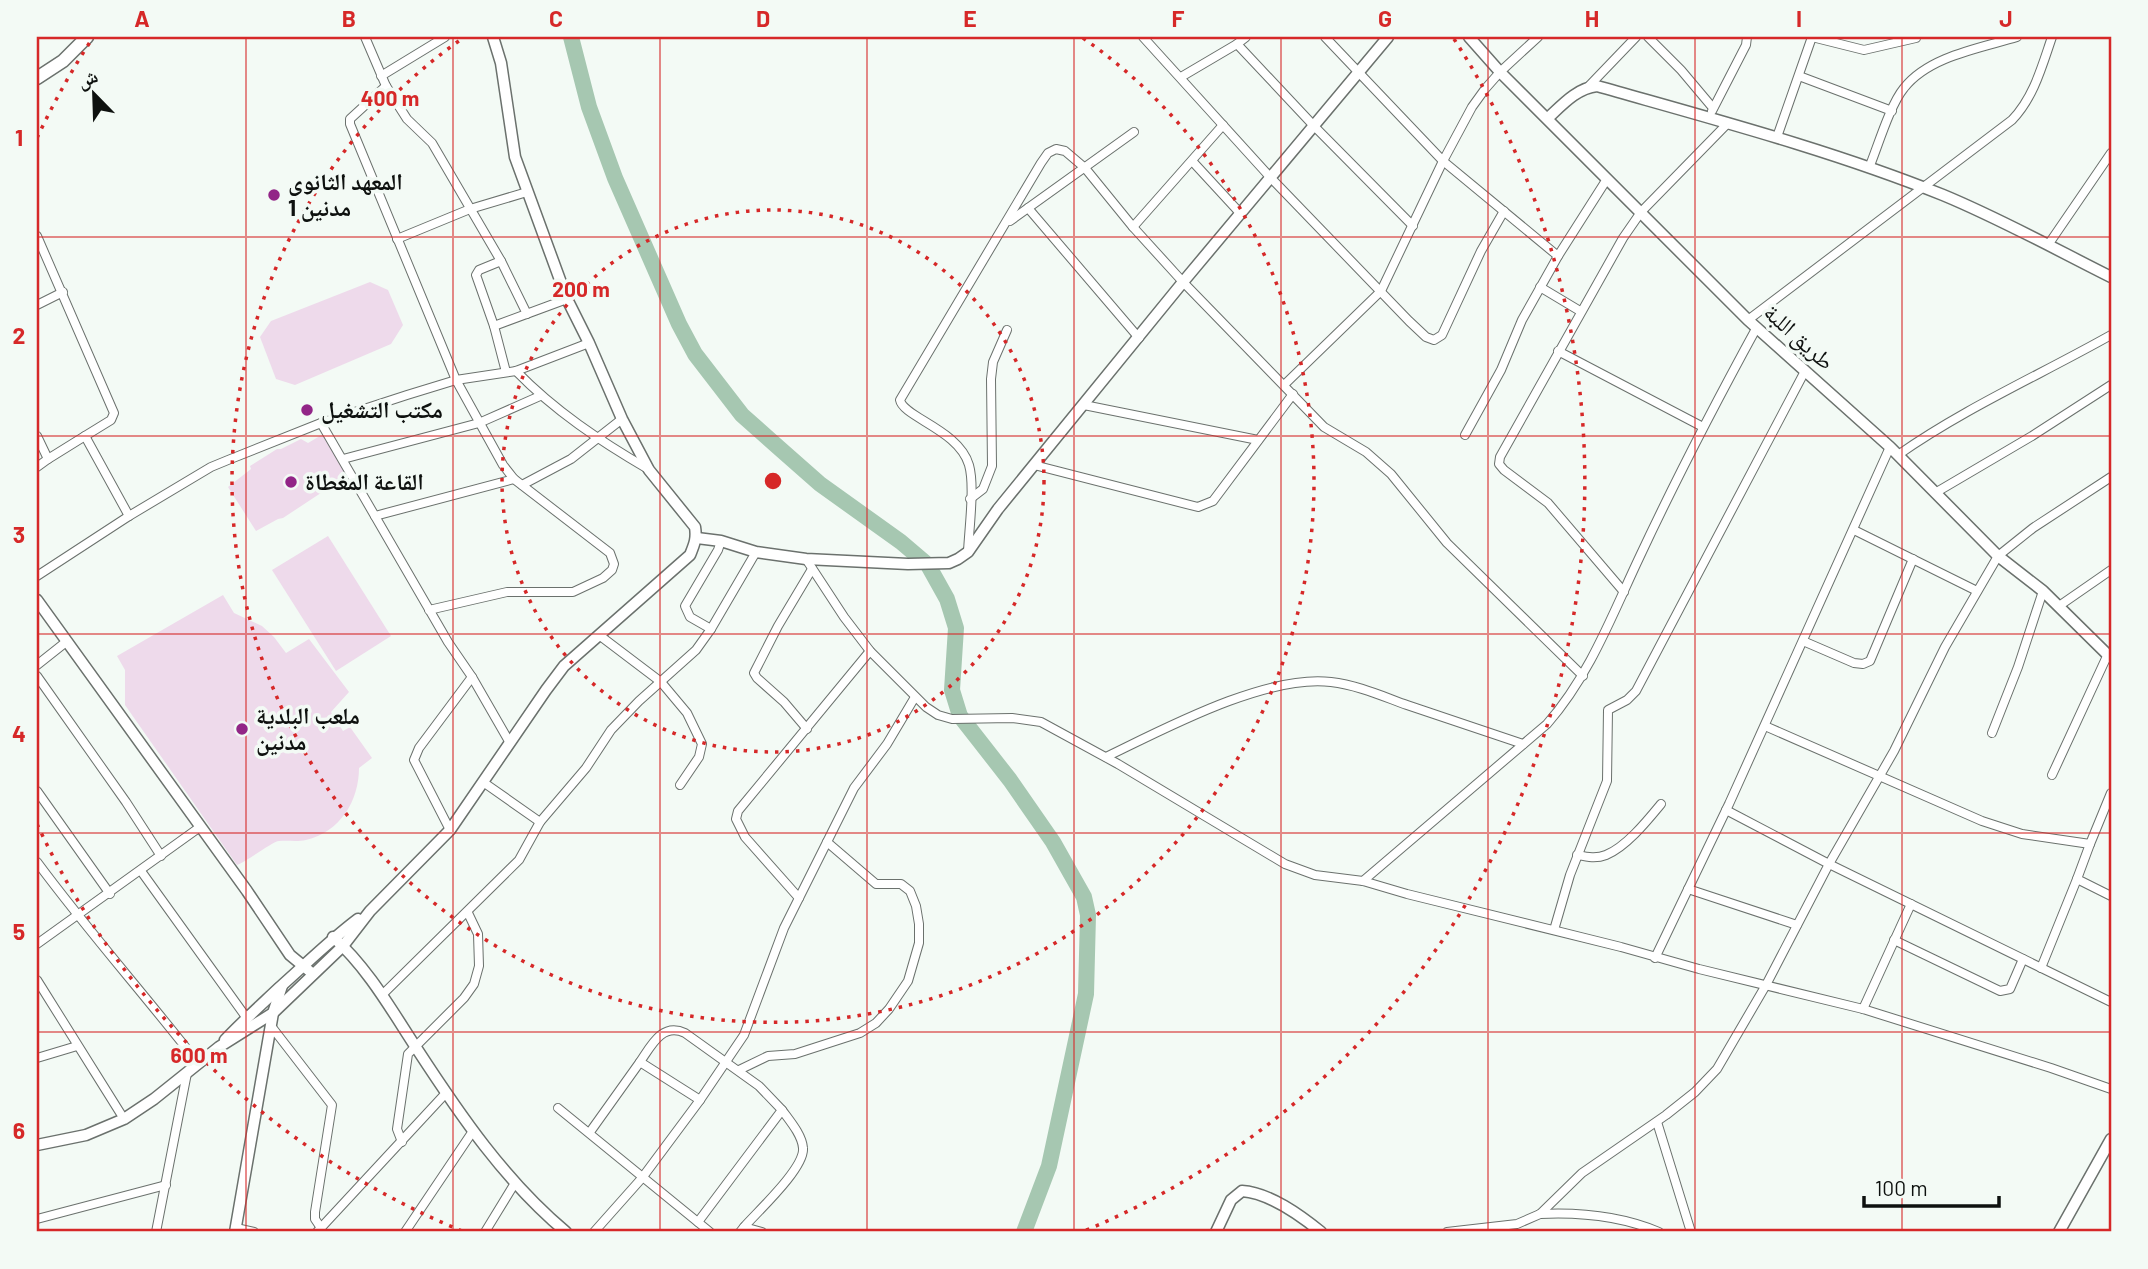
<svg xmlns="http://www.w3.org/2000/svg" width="2148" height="1269" font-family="Barlow,'Noto Naskh Arabic',sans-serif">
<rect width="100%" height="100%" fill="#f3faf5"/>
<!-- green -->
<g fill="#eedaeb">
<polygon points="370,282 388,290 403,325 391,344 295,385 276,379 260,337 271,321"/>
<polygon points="325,433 350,479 345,488 331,491 330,487 283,518 278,519 256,531 228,487 251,469 250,466 277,449 281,449 301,439 308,443"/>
<polygon points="328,536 391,636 336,671 272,570"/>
<path d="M223 595 234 613 262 626 274 637 286 653 309 639 349 692 331 712 343 731 350 727 372 758 359 768C359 801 340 832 306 840 296 842 288 840 279 841 273 841 248 861 237 865L125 705V670L117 656Z"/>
</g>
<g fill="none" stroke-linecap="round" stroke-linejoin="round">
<!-- river -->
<polyline stroke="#a6c7b1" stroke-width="16" points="571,37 589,107 615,178 679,324 695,354 742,415 778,447 820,484 901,542 928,565 947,599 956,628 952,690 960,716 1010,780 1053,842 1084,897 1088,915 1086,994 1049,1166 1024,1232"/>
<defs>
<g id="street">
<polyline points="365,37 386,86 407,119 432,143 501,261 527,314"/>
<polyline points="1143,37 1270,177 1409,321 1426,337 1434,340 1442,335 1481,251 1504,211"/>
<polyline points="1246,37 1237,44 1314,126 1413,226"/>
<polyline points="1325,37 1443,161 1558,256"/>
<polyline points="1648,37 1681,70 1713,108"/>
<polyline points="1812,37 1864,50 1916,38"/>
<polyline points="381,76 445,37"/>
<polyline points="1799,76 1892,111"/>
<polyline points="1181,77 1237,44"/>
<polyline points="386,86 350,119 350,124 456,380 503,465 514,479 610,553 614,564 612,570 603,578 573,592 507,592 429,610"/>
<polyline points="1588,87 1636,37"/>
<polyline points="1712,111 1746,45 1747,37"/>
<polyline points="1777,137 1812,37"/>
<polyline points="1193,162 1240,213"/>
<path d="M1869 168C1878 146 1890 105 1904 88 1929 56 1981 48 2017 37"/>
<polyline points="1028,208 1139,338"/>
<polyline points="1010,221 1134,132"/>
<polyline points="1133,227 1223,125"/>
<polyline points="37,236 114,413 111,420 85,436"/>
<polyline points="397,239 470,209 527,192"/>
<polyline points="2048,245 2111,153"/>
<polyline points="501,261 479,270 476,275 494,326 506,372"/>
<polyline points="1540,287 1580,311"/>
<polyline points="37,305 63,292"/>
<path d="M1748 320 2012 120C2034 97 2042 66 2052 37"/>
<polyline points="494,326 567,299"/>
<polyline points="1558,351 1703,427"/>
<path d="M516 371C555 411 600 441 648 469"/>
<polyline points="1284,385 1381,291 1443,161 1472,107 1485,89 1500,72 1538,37"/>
<polyline points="1084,405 1258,440"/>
<polyline points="321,423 448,642 472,677 510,743"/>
<polyline points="1465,435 1501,370 1522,320 1558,256 1607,179"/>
<polyline points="37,436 48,459 37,467"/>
<path d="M1898 455C1965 408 2040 375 2111 335"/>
<polyline points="48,459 85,436 129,516"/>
<polyline points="343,459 479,423 540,396"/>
<polyline points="1034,465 1198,507 1213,501 1293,394"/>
<polyline points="522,485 571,459 622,419"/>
<polyline points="1935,493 2032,436 2111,385"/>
<polyline points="970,499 983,489 992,466 991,379 993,362 1007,330"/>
<polyline points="375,516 514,479"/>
<polyline points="1854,530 1977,591"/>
<path d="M968 552C969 529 975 486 969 465 959 430 903 417 900 400L1041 163 1048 153 1056 149 1065 151 1085 168 1133 227 1183 282 1324 427 1366 452 1391 474 1447 543 1583 676"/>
<polyline points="806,559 844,617 870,651 926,707 938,715 952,719 1012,718 1041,722 1118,764 1285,864 1315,875 1363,881 1407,894 1621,947 1699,969 1863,1009 2051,1068 2111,1089"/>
<polyline points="37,576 129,516 211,467 228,460 321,423 407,395 456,380 516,371 589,343"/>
<polyline points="1624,592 1548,503 1504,470 1499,464 1500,457 1623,238 1641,212 1728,123"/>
<polyline points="2059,606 2111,570"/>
<polyline points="711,629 690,617 685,606 718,550 721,541"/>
<polyline points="599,635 661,682 687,713 702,744 699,757 680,785"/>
<polyline points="1803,641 1854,663 1863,664 1870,661 1913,559"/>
<polyline points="37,665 66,642"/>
<polyline points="37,676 126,802 161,856"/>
<polyline points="1765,726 1982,821 2022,834 2090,844 2111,793"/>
<polyline points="807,729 784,702 757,678 754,673 778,626 812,569"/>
<polyline points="1992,733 2018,667 2043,591"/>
<path d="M1106 757C1164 729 1266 674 1331 682 1357 685 1382 696 1407 705 1446 718 1484 731 1523 744"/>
<polyline points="2052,775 2108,654"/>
<polyline points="483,782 540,822"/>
<polyline points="37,791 110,894"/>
<polyline points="1726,810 1829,864 2111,1002"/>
<polyline points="450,830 414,760 419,748 472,677"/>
<polyline points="2090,844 2077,879 2111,896"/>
<path d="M1577 855C1587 857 1596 859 1606 855 1626 847 1647 821 1661 804"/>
<path d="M37 862C88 931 145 995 198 1063"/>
<polyline points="141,871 246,1017"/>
<path d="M1363 881 1547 724C1590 675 1612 615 1640 556 1676 479 1716 402 1757 327"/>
<polyline points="1688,889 1797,925"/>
<polyline points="799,898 745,837 736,819 738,811 870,651"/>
<polyline points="1554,930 1570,875 1607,781 1608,710 1627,700 1636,691 1805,371"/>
<polyline points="1894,940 2000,991 2010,989 2023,959"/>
<polyline points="37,944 200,827"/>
<polyline points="1655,958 1729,804 1890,447"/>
<polyline points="2041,968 2077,879"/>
<polyline points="37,980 124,1119"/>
<polyline points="382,995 519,860 540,822 586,768 611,730 639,701 696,650 711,629 756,552"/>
<polyline points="1863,1009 1911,904"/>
<polyline points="271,1026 332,1105 315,1212 315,1219 321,1228"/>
<polyline points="37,1058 77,1046"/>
<polyline points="739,1070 768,1056 795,1054 860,1033 876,1023 889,1009 908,981 919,943 919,924 916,906 910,891 901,884 876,884 827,842"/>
<polyline points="558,1108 710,1232"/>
<polyline points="1657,1122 1691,1232"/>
<polyline points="590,1132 640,1062"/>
<polyline points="402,1142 397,1129 408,1054 464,998 474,984 479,966 478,934 468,913"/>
<path d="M1540 1214C1581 1212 1621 1216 1659 1232"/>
<polyline points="37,1219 166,1185"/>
<path d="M698 1222 782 1110 759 1086 685 1033C662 1022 651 1046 640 1062L700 1100"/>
<path d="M744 1227C757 1212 805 1168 803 1148 802 1135 790 1121 782 1110"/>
<polyline points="236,1228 254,1232"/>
<polyline points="156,1232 187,1073"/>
<polyline points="317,1232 446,1093"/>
<polyline points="405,1232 473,1131"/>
<polyline points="485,1232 515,1183"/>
<polyline points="594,1232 642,1178 700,1100 744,1035 784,928 854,788 887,744 915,697"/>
<polyline points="740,1232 744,1227 762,1232"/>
<polyline points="1447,1232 1517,1224 1540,1214 1582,1173 1666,1115 1695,1092 1717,1069 1766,985 1829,864 1894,751 1945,647 1998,556 2033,528 2111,477"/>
</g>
<g id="secondary">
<polyline points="1469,37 1500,72 1748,320 1890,447 1998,556 2043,591 2111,658"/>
<path d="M1548 118C1562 105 1577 88 1597 86 1713 119 1831 150 1943 195 2001 219 2055 249 2111 277"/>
<polyline points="697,538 721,541 756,552 806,559 908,564 949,563 958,559 968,552 998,509 1183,282 1388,37"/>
<polyline points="37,600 247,891 290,955 313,974"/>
<path d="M333 937C368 968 392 1011 417 1049 460 1115 505 1181 566 1232"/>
<path d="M225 1040C243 1021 261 1005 280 987 306 964 330 940 358 919"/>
<path d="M37 1145 86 1135 124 1119 154 1099 219 1047 273 1013 343 946 370 911 450 830 546 690 564 666 690 555C694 545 697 539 695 527L649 470 622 419 589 343 567 299 515 157 501 63 493 37"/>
<polyline points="235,1232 273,1013 282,986"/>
<path d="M1216 1232 1231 1200 1242 1191C1270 1193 1300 1215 1321 1232"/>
<polyline points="2059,1232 2111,1139"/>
</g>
<polyline id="primary" points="37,78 63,61 87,37"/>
</defs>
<!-- street casing -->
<use href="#street" stroke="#6b716d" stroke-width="10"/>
<!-- secondary casing -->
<use href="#secondary" stroke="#6b716d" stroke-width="13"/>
<!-- primary casing -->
<use href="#primary" stroke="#6b716d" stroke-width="15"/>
<!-- street -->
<use href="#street" stroke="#fff" stroke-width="8"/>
<!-- secondary -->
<use href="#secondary" stroke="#fff" stroke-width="10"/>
<!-- primary -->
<use href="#primary" stroke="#fff" stroke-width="12"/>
</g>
<!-- grid -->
<path fill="none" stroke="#d62828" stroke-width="2" stroke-opacity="0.55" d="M246 37V1232M453 37V1232M660 37V1232M867 37V1232M1074 37V1232M1281 37V1232M1488 37V1232M1695 37V1232M1902 37V1232M37 237H2111M37 436H2111M37 634H2111M37 833H2111M37 1032H2111"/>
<!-- distance rings -->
<g fill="none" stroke="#d62828" stroke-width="3.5" stroke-dasharray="3.5 7">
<circle cx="773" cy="481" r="271"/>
<path d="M1083 38A541 541 0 1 1 463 38"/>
<path d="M462 1231A812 812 0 0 1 37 824M37 138A812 812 0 0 1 92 39M1454 39A812 812 0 0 1 1084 1231"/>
</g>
<!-- markers -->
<g fill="#922587" stroke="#f3faf5" stroke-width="2.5">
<circle cx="274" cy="195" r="7"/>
<circle cx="307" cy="410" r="7"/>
<circle cx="291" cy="482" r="7"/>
<circle cx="242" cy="729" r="7"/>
</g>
<g text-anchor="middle" stroke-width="7" stroke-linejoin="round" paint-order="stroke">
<!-- poi labels -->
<g font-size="23" font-weight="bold" fill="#0e110f" stroke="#f3faf5" text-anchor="start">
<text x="288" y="190">المعهد الثانوي<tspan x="288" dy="26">مدنين 1</tspan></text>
<text x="321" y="418">مكتب التشغيل</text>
<text x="305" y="490">القاعة المغطاة</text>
<text x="256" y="724">ملعب البلدية<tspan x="256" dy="26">مدنين</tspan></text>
</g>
<!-- street labels -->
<g font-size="23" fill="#0e110f" stroke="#f3faf5">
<text transform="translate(1799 337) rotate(42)" y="8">طريق اللبة</text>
</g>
</g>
<circle cx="773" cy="481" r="10" fill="#d62828" stroke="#f3faf5" stroke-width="3.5"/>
<g font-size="21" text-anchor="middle" font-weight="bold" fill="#d62828" stroke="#f3faf5" stroke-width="7" stroke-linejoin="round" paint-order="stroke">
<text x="390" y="106">400 m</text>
<text x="581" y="297">200 m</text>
<text x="199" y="1063">600 m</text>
</g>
<!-- border -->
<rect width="2148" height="1269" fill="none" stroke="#f3faf5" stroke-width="77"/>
<!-- north arrow -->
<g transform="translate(94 94) rotate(337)" stroke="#f3faf5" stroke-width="5" paint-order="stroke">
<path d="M0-5L12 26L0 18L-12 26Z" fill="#0e110f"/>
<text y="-10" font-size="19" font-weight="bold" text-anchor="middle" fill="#0e110f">ش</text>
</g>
<!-- scale -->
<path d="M1864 1196v10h135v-10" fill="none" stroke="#0e110f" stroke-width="3.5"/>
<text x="1875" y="1196" font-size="21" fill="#0e110f" stroke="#f3faf5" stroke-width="5" paint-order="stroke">100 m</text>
<rect x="38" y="38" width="2072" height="1192" fill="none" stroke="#d62828" stroke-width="2.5"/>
<g font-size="23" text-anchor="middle" font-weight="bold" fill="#d62828">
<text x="142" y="27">A</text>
<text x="349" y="27">B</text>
<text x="556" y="27">C</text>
<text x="763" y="27">D</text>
<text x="970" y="27">E</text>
<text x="1178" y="27">F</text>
<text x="1385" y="27">G</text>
<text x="1592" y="27">H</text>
<text x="1799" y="27">I</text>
<text x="2006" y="27">J</text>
<text x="19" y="146">1</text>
<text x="19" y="344">2</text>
<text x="19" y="543">3</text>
<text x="19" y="742">4</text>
<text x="19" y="940">5</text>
<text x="19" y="1139">6</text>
</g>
</svg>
